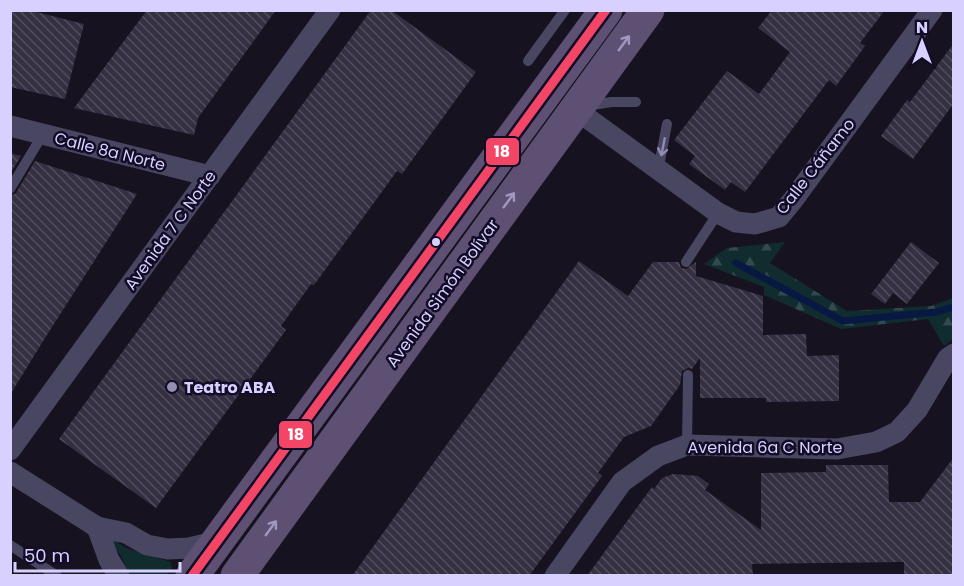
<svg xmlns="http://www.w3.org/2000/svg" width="964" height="586" font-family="Poppins,sans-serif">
<defs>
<pattern id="forest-firs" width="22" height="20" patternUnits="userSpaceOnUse" patternTransform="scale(1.5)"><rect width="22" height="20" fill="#102c2e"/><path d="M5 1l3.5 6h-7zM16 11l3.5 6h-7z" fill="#324a4d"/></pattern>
<pattern id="building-back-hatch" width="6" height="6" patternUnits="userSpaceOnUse" patternTransform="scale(1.5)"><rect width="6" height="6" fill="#343042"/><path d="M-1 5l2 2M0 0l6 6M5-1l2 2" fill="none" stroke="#514d5e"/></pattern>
</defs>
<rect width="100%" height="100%" fill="#161220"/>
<!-- green -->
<polygon fill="#102c2e" points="112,539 126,548 171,562 172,568 167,575 129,575 122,558 111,541"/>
<!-- forest -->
<polygon fill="url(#forest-firs)" points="785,242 770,263 847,311 931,306 953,298 953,339 944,346 928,319 841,329 764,295 764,287 704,264 727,248"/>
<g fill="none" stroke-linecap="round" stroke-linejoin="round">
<!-- stream -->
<polyline stroke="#071943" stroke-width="7" points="736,263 843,321 936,312 954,307"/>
</g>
<!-- building -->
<g fill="url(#building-back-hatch)">
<polygon points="10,10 28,10 84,24 65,99 10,87"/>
<polygon points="147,10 276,10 198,118 194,135 74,108"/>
<polygon points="371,10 391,10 476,72 402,174 397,171 314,285 311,284 281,326 286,330 156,508 59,439"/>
<polygon points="772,10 885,10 860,43 865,46 836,86 829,80 745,192 731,182 725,190 689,164 695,156 674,140 727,71 759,94 790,52 758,28"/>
<polygon points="954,43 954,103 913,159 881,136 907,100 910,102"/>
<polygon points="10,153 21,156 10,174"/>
<polygon points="35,161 137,194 45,338 10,395 10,196 16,193"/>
<polygon points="911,242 939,263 907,304 893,293 885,304 871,294"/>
<polygon points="579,261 628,296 653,262 679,262 681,268 686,269 696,262 696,276 763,296 763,335 806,334 807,356 839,355 839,401 766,402 766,398 700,398 700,358 692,369 688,368 682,371 680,385 651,426 624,437 598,473 602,476 529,576 352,576"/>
<polygon points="954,457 954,576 904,576 904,562 752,564 753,576 587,576 652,487 654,489 662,478 673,474 698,476 709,484 705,490 761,530 761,473 826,472 826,465 888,465 889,502 920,502"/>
</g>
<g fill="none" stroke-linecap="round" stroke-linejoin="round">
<!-- lane -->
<g stroke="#484661" stroke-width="10">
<polyline points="528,61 565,10"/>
<polyline points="587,106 611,102 636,102"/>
<polyline points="658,171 667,124"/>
<polyline points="10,189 43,134"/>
<polyline points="686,262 718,213"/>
<polyline points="687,445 688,375"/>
<polyline points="10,545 57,576"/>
</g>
<!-- street -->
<g stroke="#484661" stroke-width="21">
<polyline points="575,109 718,213 736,222 755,224 779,217 793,200 932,10"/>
<polyline points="10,126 210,176"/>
<polyline points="10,450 330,10"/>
<polyline points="10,472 97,527 126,533 147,545 168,549 189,548 218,541"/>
<polyline points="97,527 109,560 119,576"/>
<polyline points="555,576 622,482 658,456 687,445 837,449 876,442 897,432 917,410 948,358 954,354"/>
</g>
<!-- primary -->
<g stroke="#5e5072" stroke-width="33">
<polyline points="192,576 606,10"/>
<polyline points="237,576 648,10"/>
</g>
<defs>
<polyline id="bus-1" points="192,576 606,10"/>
</defs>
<!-- bus-1 casing -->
<use href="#bus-1" stroke="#120c26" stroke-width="14"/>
<!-- bus-1 -->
<use href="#bus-1" stroke="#f34667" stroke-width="9"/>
</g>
<!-- one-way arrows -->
<defs><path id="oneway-shaft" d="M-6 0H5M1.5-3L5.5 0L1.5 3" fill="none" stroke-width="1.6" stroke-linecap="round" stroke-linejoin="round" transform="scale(1.5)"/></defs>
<g stroke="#a197c0">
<use href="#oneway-shaft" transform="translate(624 43) rotate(-54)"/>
<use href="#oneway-shaft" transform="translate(509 200) rotate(-54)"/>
<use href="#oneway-shaft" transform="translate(271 528) rotate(-54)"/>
</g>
<use stroke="#908cb0" href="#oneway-shaft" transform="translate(663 147) rotate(101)"/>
<!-- markers -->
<circle fill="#d8d1ff" stroke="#120c26" stroke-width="2" cx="436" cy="242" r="5"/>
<circle fill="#948eb1" stroke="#120c26" stroke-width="2" cx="172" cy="387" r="6"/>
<g text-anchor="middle" stroke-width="5" stroke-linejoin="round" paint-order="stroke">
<!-- street labels -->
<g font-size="16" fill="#d8d1ff" stroke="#120c26">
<text transform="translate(110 151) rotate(14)" y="6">Calle 8a Norte</text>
<text transform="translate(815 166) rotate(-52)" y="6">Calle Cáñamo</text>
<text transform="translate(170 230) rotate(-54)" y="6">Avenida 7 C Norte</text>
<text transform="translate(442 293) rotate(-54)" y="6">Avenida Simón Bolívar</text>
<text x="765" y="453">Avenida 6a C Norte</text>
</g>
<!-- poi labels -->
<g font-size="16" font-weight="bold" fill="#d8d1ff" stroke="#120c26" text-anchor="start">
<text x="184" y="393">Teatro ABA</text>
</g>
</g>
<g stroke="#120c26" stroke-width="2">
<rect x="485" y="137" width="35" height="29" rx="6" fill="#f34667"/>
<rect x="278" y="420" width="35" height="29" rx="6" fill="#f34667"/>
</g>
<g font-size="16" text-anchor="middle" font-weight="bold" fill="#fff">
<text x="502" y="157">18</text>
<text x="296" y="440">18</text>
</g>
<!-- border -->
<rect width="964" height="586" fill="none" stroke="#d8d1ff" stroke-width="24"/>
<!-- north arrow -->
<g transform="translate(922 42)" stroke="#120c26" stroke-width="4.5" paint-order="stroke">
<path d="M0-4.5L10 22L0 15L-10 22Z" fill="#d8d1ff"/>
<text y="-9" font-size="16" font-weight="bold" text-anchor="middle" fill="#d8d1ff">N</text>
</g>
<!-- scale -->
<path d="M15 562v9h165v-9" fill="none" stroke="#d8d1ff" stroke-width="3"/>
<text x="24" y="562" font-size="18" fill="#d8d1ff" stroke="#120c26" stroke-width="4.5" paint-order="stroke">50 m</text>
</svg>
